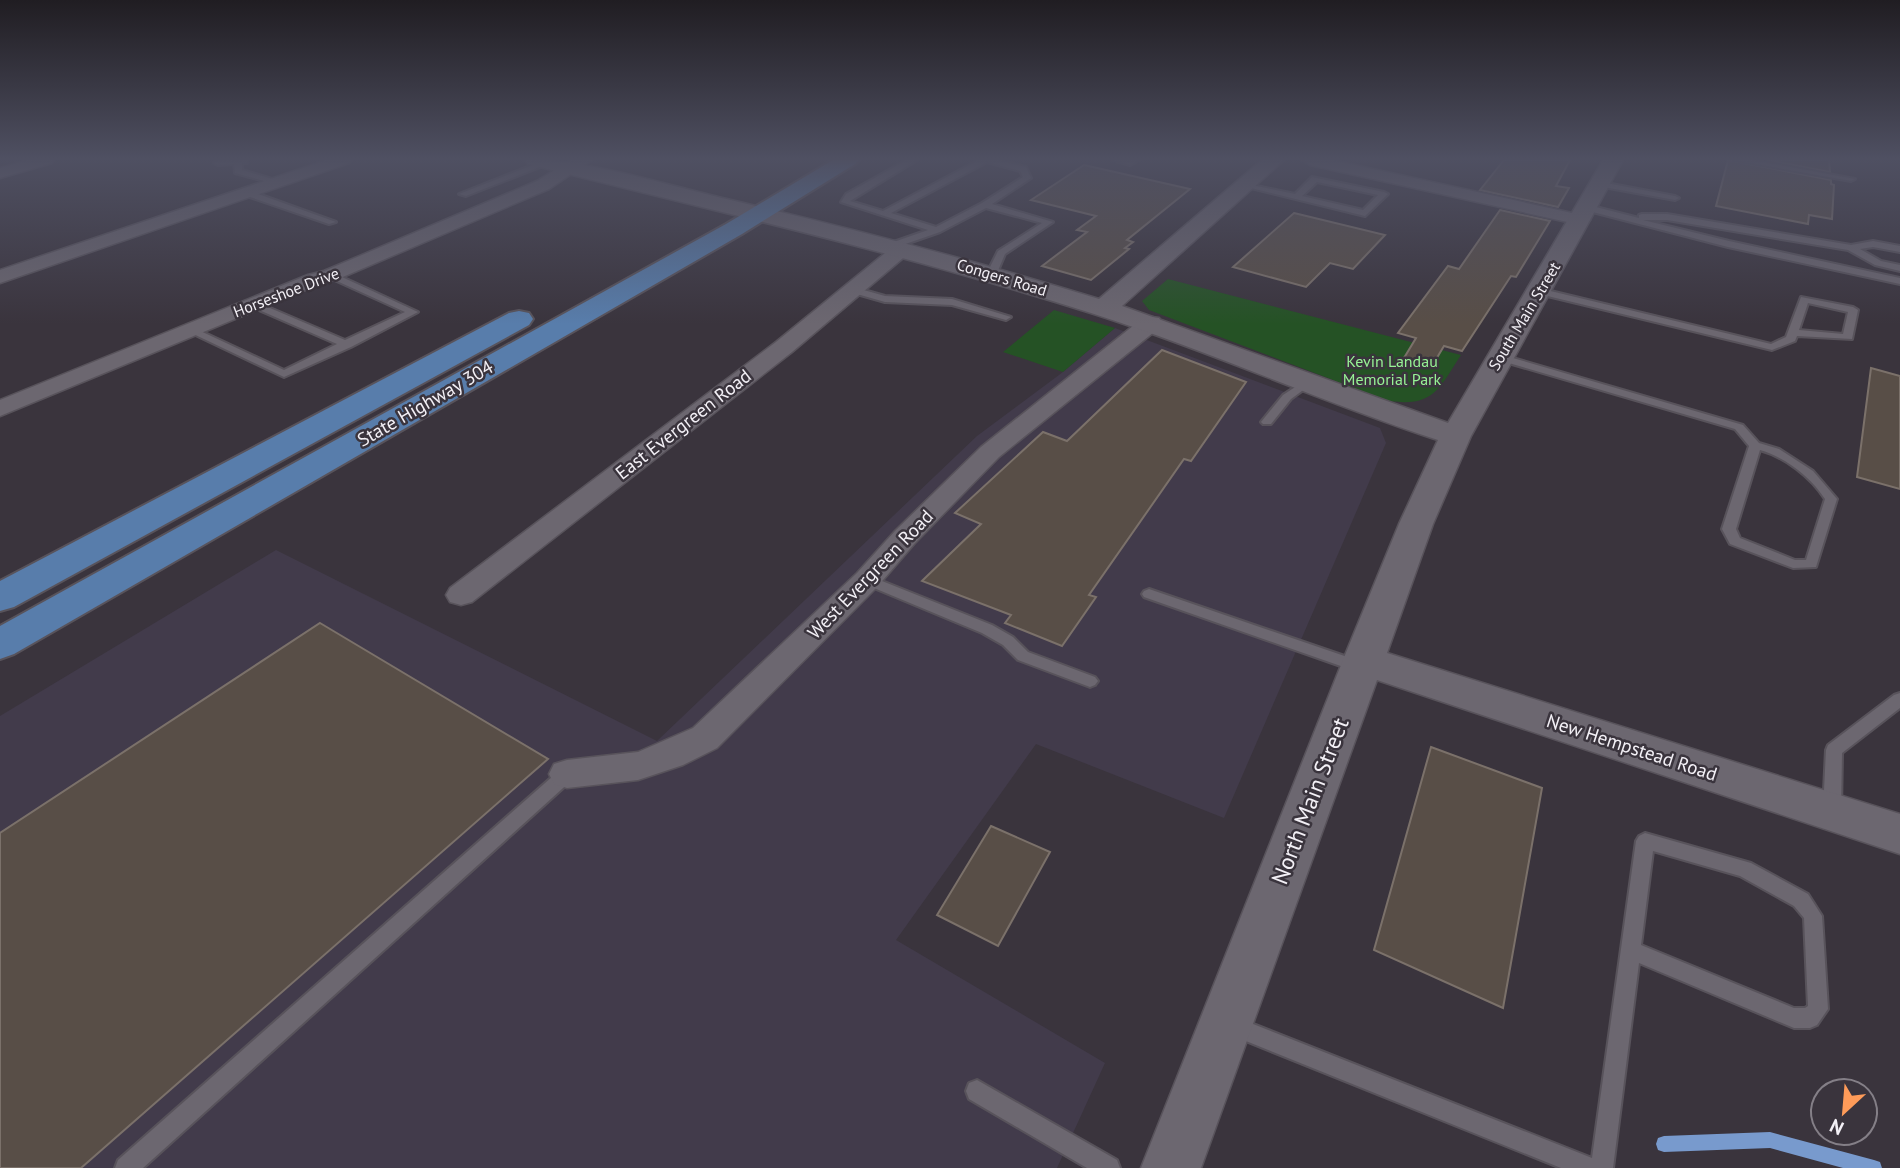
<svg xmlns="http://www.w3.org/2000/svg" width="1900" height="1168" font-family="'PT Sans',sans-serif">
<rect width="100%" height="100%" fill="#3a343d"/>
<!-- commercial -->
<polygon fill="#423b4b" points="1115,328 1380,428 1386,443 1224,818 1036,744 896,940 1105,1063 1057,1168 0,1168 0,716 276,550 657,741 977,436 1063,372"/>
<!-- green -->
<g fill="#255225">
<path d="M1168 279 1461 355C1438 390 1434 407 1388 401L1149 310 1142 301Z"/>
<polygon points="1054,310 1115,328 1063,372 1003,352"/>
</g>
<g fill="none" stroke-linecap="round" stroke-linejoin="round">
<!-- stream -->
<polygon fill="#789acd" fill-rule="evenodd" points="1770,1132 1874,1160 1880,1162 1882,1168 1843,1168 1770,1148 1664,1152 1658,1150 1656,1144 1658,1138 1664,1136"/>
</g>
<!-- building -->
<g fill="#584e47" stroke="#7b716a" stroke-width="2">
<polygon points="1504,160 1570,160 1556,186 1569,188 1558,207 1480,190"/>
<polygon points="1728,160 1831,180 1831,184 1834,185 1832,219 1809,215 1808,224 1716,206"/>
<polygon points="1767,160 1829,160 1830,172"/>
<polygon points="1084,165 1190,189 1127,240 1133,242 1125,248 1129,249 1091,280 1042,266 1087,232 1077,230 1096,216 1031,200"/>
<polygon points="1500,210 1550,221 1516,277 1511,276 1462,351 1444,346 1432,366 1404,358 1416,338 1398,333 1448,266 1459,269"/>
<polygon points="1294,213 1385,235 1353,269 1330,263 1306,287 1233,267"/>
<polygon points="1162,350 1246,382 1191,461 1184,459 1089,595 1096,597 1062,646 1005,623 1011,615 922,581 981,524 955,513 1043,432 1067,441"/>
<polygon points="1871,368 1900,376 1900,489 1857,477"/>
<polygon points="320,623 548,759 81,1168 0,1168 0,833"/>
<polygon points="1431,747 1542,788 1503,1008 1374,950"/>
<polygon points="991,826 1050,852 998,946 937,915"/>
</g>
<g fill="none" stroke-linecap="round" stroke-linejoin="round">
<defs>
<g id="service">
<polygon points="247,160 247,163 242,163 242,170 279,181 279,185 235,173 234,164 218,165 214,163 218,161"/>
<path d="M907 160H917L850 201 883 211 979 160H996L1026 167 1031 178 992 204 1053 222 1005 254 997 273 992 276 987 273 998 251 1042 223 986 208 940 232 894 248H888V244L928 230 841 202 846 194ZM987 162 1020 171 1023 177 982 203 936 227 891 213Z"/>
<polygon points="1113,160 1139,160 1130,165"/>
<polygon points="1734,160 1752,160 1855,179 1851,181"/>
<polygon points="543,161 550,163 466,196 459,194"/>
<path d="M1312 177 1384 192 1388 194 1365 216 1243 186 1247 184 1295 194ZM1317 182 1378 195 1363 210 1302 196Z"/>
<polygon points="1601,182 1675,196 1679,198 1675,200 1598,186 1597,184"/>
<polygon points="244,191 250,191 336,222 329,224 244,195"/>
<polygon points="1588,205 1639,218 1639,215 1642,214 1667,214 1851,245 1873,241 1900,246 1900,252 1873,247 1860,249 1881,261 1900,265 1900,271 1875,265 1848,250 1667,220 1643,220 1729,241 1900,278 1900,284 1728,247 1585,210 1584,208"/>
<polygon points="331,272 418,312 351,347 284,377 185,330 194,328 284,370 337,344 250,306 250,302 256,302 345,340 405,312 328,277 326,275"/>
<polygon points="853,287 885,296 952,299 1011,317 1006,320 952,305 885,302 850,292 848,290"/>
<path d="M1538 288 1771 344 1786 337 1801 297 1853 307 1858 310 1852 339 1797 336 1795 341 1772 350 1535 293V289ZM1808 303 1848 312 1843 334 1799 330Z"/>
<path d="M1499 354 1743 425 1759 443 1779 449 1813 471 1837 499 1816 567 1793 568 1730 544 1722 529 1749 446 1735 429 1495 359V355ZM1760 450C1785 457 1811 477 1825 499L1806 560H1795L1740 538 1736 529Z"/>
<polygon points="1306,380 1310,381 1310,385 1291,399 1271,424 1263,424 1261,422 1283,395"/>
<polygon points="867,575 992,625 1013,637 1028,652 1095,677 1098,681 1095,685 1090,687 1018,660 1003,645 982,633 862,583 860,580"/>
<polygon points="1149,589 1365,663 1368,667 1365,671 1355,671 1144,597 1142,594 1144,591"/>
<polygon points="1900,693 1900,708 1842,753 1841,811 1838,816 1832,818 1826,816 1823,811 1826,750 1828,745 1894,695"/>
<polygon points="567,767 573,769 575,774 573,779 143,1168 115,1168 118,1160 561,769"/>
<path d="M1645 833 1751 863 1808 894 1822 916 1828 1009 1817 1025 1810 1028H1794L1639 963 1613 1168H1561L1226 1033 1223 1026 1226 1019 1233 1016 1592 1158 1636 841 1639 836ZM1653 851 1740 876 1794 906 1804 918 1808 1006 1805 1008H1794L1641 945Z"/>
<polygon points="977,1080 1117,1160 1120,1168 1087,1168 969,1099 966,1091 969,1083"/>
</g>
<g id="minor">
<polygon points="28,160 54,160 52,163 0,178 0,168"/>
<polygon points="327,160 351,160 349,163 0,283 0,270"/>
<polygon points="571,160 592,160 549,189 338,279 322,283 0,416 0,400 308,275 324,271 537,181"/>
<polygon points="1302,160 1332,160 1581,215 1590,220 1581,225 1310,165"/>
<polygon points="902,243 912,249 909,253 792,352 472,602 461,605 450,602 446,595 450,588 776,342 895,245"/>
<polygon points="1151,317 1159,318 1162,323 1159,328 999,457 915,543 877,587 717,748 683,765 638,780 567,788 554,784 549,774 554,764 567,760 638,752 693,728 857,573 895,531 981,447 1143,318"/>
</g>
<path id="tertiary" d="M525 160C590 160 655 182 718 197 846 227 973 260 1099 299L1262 160H1284L1122 306 1448 423 1603 160H1623L1471 436 1433 524 1387 653 1900 814V854L1377 680 1201 1168H1141L1343 660 1399 524 1438 440C1321 402 1208 350 1091 313 905 254 716 211 528 164Z"/>
<g id="primary">
<polygon points="833,160 859,160 855,164 742,234 14,654 0,659 0,626 726,224"/>
<polygon points="519,311 529,313 533,319 529,325 14,607 0,611 0,581 509,313"/>
</g>
</defs>
<!-- service casing -->
<use href="#service" stroke="#58535b" stroke-width="4"/>
<!-- minor casing -->
<use href="#minor" stroke="#58535b" stroke-width="3"/>
<!-- tertiary casing -->
<use href="#tertiary" stroke="#58535b" stroke-width="3"/>
<!-- primary casing -->
<use href="#primary" stroke="#58535b" stroke-width="4"/>
<!-- service -->
<use href="#service" fill="#6c6770" fill-rule="evenodd"/>
<!-- minor -->
<use href="#minor" fill="#6c6770" fill-rule="evenodd"/>
<!-- tertiary -->
<use href="#tertiary" fill="#6c6770" fill-rule="evenodd"/>
<!-- primary -->
<use href="#primary" fill="#587dab" fill-rule="evenodd"/>
</g>
<!-- sky -->
<linearGradient id="sky" x2="0" y2="1"><stop stop-color="#201d22"/><stop offset="0.49" stop-color="#4f5062"/><stop offset="1" stop-color="#4f5062" stop-opacity="0"/></linearGradient>
<rect width="1900" height="324" fill="url(#sky)"/>
<g text-anchor="middle" stroke-width="5" stroke-linejoin="round" paint-order="stroke">
<!-- far-street labels -->
<g font-size="16" fill="#f3f0f6" stroke="#3a343d">
<text transform="translate(1002 277) rotate(17)" y="6">Congers Road</text>
<text transform="translate(286 292) rotate(-21)" y="6">Horseshoe Drive</text>
<text transform="translate(1524 316) rotate(-59)" y="6">South Main Street</text>
</g>
<!-- far-park labels -->
<g font-size="16" fill="#97f395" stroke="#3a343d">
<text x="1392" y="367">Kevin Landau<tspan x="1392" dy="18">Memorial Park</tspan></text>
</g>
<!-- street labels -->
<g font-size="19" fill="#f3f0f6" stroke="#3a343d">
<text transform="translate(425 403) rotate(-30)" y="7">State Highway 304</text>
<text transform="translate(683 424) rotate(-38)" y="7">East Evergreen Road</text>
<text transform="translate(870 574) rotate(-46)" y="7">West Evergreen Road</text>
<text transform="translate(1632 747) rotate(18)" y="7">New Hempstead Road</text>
</g>
<!-- near-street labels -->
<g font-size="23" fill="#f3f0f6" stroke="#3a343d">
<text transform="translate(1310 801) rotate(-69)" y="8">North Main Street</text>
</g>
</g>
<!-- north arrow -->
<g transform="translate(1844 1112) rotate(206)"><circle r="33" fill="#3a343d" stroke="#847f87" stroke-width="2"/>
<path d="M0-5L12 26L0 18L-12 26Z" fill="#fe9b59"/>
<text y="-10" font-size="19" font-weight="bold" text-anchor="middle" fill="#f3f0f6">N</text>
</g>
</svg>
